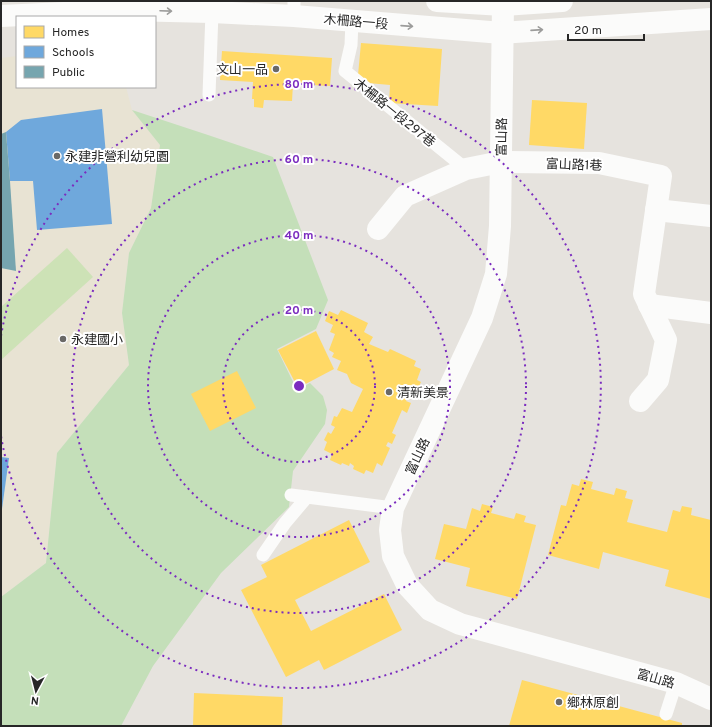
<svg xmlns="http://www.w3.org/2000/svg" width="712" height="727" font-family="Overpass,'Noto Sans TC',sans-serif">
<rect width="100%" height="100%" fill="#e6e3de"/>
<!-- education -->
<polygon fill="#e8e3d3" points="17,56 17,87 126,87 132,110 160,145 151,208 129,253 122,313 129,365 57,453 46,563 1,597 1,58"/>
<!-- green -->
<polygon fill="#c4dfb9" points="132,110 208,135 273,157 328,300 316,329 277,349 297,390 310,383 323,396 327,410 325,424 293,471 289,507 221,573 153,666 121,726 1,726 1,597 46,563 57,453 129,365 122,313 129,253 151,208 160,145"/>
<!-- pitch -->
<polygon fill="#cde2b6" points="67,248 93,277 1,360 1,307"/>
<!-- homes -->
<g fill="#ffd966">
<polygon points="361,43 442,49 438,106 389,103 390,85 368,83 358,75"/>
<polygon points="222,51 332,58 330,86 293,84 292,101 264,100 263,108 254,107 254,99 252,99 253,82 220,80"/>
<polygon points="532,100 587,103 584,149 529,145"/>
<polygon points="341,310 368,323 364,332 373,337 369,344 388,352 390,349 416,361 414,366 421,369 417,380 421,382 413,399 408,396 406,401 411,403 407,413 402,410 392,433 396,435 392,444 388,442 386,446 390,448 382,466 377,463 373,473 366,470 364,474 353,469 354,466 350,463 349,466 342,463 341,465 330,460 332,454 324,450 327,442 324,440 328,432 331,434 335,427 331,425 334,416 337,417 342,408 352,412 363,389 351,383 347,374 337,370 341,361 332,357 334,353 329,350 335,334 330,332 333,325 325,321 329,311 338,315"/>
<polygon points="316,331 334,369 298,388 278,350"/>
<polygon points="237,371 256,408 210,431 191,394"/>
<polygon points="581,479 593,482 591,489 614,495 616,488 627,491 625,498 633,500 627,522 667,532 673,510 680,512 682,506 692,508 691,515 711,520 711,599 665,586 669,570 603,552 599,569 548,555 561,505 566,506 572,484 579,486"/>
<polygon points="482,504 493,507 491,513 514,519 516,513 526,516 524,522 536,525 517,599 466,586 470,568 435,559 444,524 466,529 472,508 480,511"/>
<polygon points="349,520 370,562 295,600 311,631 384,594 402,630 324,670 319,660 286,677 241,590 267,577 261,565"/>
<polygon points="522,680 682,723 682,726 509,726"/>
<polygon points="194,693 283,697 282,726 193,726"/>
</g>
<!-- schools -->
<g fill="#6fa8dc">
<polygon points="102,109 112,224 37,230 33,181 10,181 6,132 21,120"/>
<polygon points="1,457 9,458 2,509 1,509"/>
</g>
<!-- public -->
<polygon fill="#76a5af" points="6,132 10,181 16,271 1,268 1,134"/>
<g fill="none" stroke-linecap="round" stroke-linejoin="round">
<!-- lane -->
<g stroke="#fbfbfa" stroke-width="13">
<polyline points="294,1 294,16"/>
<polyline points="352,21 351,45 345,71 466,169"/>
<polyline points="209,95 212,12"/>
<polyline points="291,495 393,508"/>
<polyline points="263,555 285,523 307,497"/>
<polyline points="666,714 676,683"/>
</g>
<!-- street -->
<g stroke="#fbfbfa" stroke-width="22">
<polyline points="503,5 500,226 496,274 482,318 393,508 390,530 393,556 407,585 430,610 460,624 676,683 711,699"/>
<polyline points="656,210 711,216"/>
<polyline points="378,229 405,196 466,169 501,162 599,163 661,176 644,294 666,340 658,380 640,401"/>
<polyline points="649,305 711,313"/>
</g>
<!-- secondary -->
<g stroke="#fbfbfa" stroke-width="22">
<polyline points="437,1 503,5 562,1"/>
<polyline points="1,16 127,10 212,12 294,16 502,33 711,19"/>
</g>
</g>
<!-- one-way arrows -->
<defs><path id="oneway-shaft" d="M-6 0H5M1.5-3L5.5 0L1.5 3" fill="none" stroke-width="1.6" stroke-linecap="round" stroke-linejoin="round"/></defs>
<g stroke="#9c9c9b">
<use href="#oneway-shaft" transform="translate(166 11) rotate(2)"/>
<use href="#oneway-shaft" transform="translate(407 26) rotate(4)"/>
<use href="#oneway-shaft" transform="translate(537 30) rotate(-4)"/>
</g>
<!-- distance rings -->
<g fill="none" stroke="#7b2cbf" stroke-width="2" stroke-dasharray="2 4">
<circle cx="299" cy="386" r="76"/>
<circle cx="299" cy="386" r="151"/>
<circle cx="299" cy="386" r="227"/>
<path d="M1 336A302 302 0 1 1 1 436"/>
</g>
<!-- markers -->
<g fill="#6a6967" stroke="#fff" stroke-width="1.5">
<circle cx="276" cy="69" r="4"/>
<circle cx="57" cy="156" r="4"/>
<circle cx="63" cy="339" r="4"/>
<circle cx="389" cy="392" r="4"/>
<circle cx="559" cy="702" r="4"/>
</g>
<g text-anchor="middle" stroke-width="4" stroke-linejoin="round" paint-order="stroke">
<!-- street labels -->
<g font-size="13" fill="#272727" stroke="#fff">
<text transform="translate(356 21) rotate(5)" y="5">木柵路一段</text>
<text transform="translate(395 112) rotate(39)" y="5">木柵路一段297巷</text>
<text transform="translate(501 137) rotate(-89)" y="5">富山路</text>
<text transform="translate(574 164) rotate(2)" y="5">富山路1巷</text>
<text transform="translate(417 456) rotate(-65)" y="5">富山路</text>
<text transform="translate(656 678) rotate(16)" y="5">富山路</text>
</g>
<!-- poi labels -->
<g font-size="13" fill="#272727" stroke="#fff" text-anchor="start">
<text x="268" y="74" text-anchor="end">文山一品</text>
<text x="65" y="161">永建非營利幼兒園</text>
<text x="71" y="344">永建國小</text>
<text x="397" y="397">清新美景</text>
<text x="567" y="707">鄉林原創</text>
</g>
</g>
<circle cx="299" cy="386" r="6" fill="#7b2cbf" stroke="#fff" stroke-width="2"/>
<g font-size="12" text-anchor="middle" font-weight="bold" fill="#7b2cbf" stroke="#fff" stroke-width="4" stroke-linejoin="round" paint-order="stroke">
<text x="299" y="88">80 m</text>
<text x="299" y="163">60 m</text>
<text x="299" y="239">40 m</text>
<text x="299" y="314">20 m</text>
</g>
<!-- border -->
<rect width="712" height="727" fill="none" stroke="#272727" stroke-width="4"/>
<!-- legend -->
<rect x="16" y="16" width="140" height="72" fill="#ffffff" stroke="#a9a9a9"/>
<rect x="24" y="26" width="20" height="12" fill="#ffd966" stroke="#a9a9a9"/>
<text x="52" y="36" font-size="12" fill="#272727">Homes</text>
<rect x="24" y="46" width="20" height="12" fill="#6fa8dc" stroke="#a9a9a9"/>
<text x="52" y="56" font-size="12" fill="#272727">Schools</text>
<rect x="24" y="66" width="20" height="12" fill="#76a5af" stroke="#a9a9a9"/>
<text x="52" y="76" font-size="12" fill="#272727">Public</text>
<!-- north arrow -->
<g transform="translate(36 691) rotate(187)" stroke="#ffffff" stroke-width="3" paint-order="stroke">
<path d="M0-3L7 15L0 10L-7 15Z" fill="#272727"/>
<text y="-6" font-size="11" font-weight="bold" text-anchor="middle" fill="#272727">N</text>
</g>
<!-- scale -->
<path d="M568 34v6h76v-6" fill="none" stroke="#272727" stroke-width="2"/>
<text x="574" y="34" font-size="12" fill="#272727" stroke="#ffffff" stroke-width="3" paint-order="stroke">20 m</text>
</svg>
